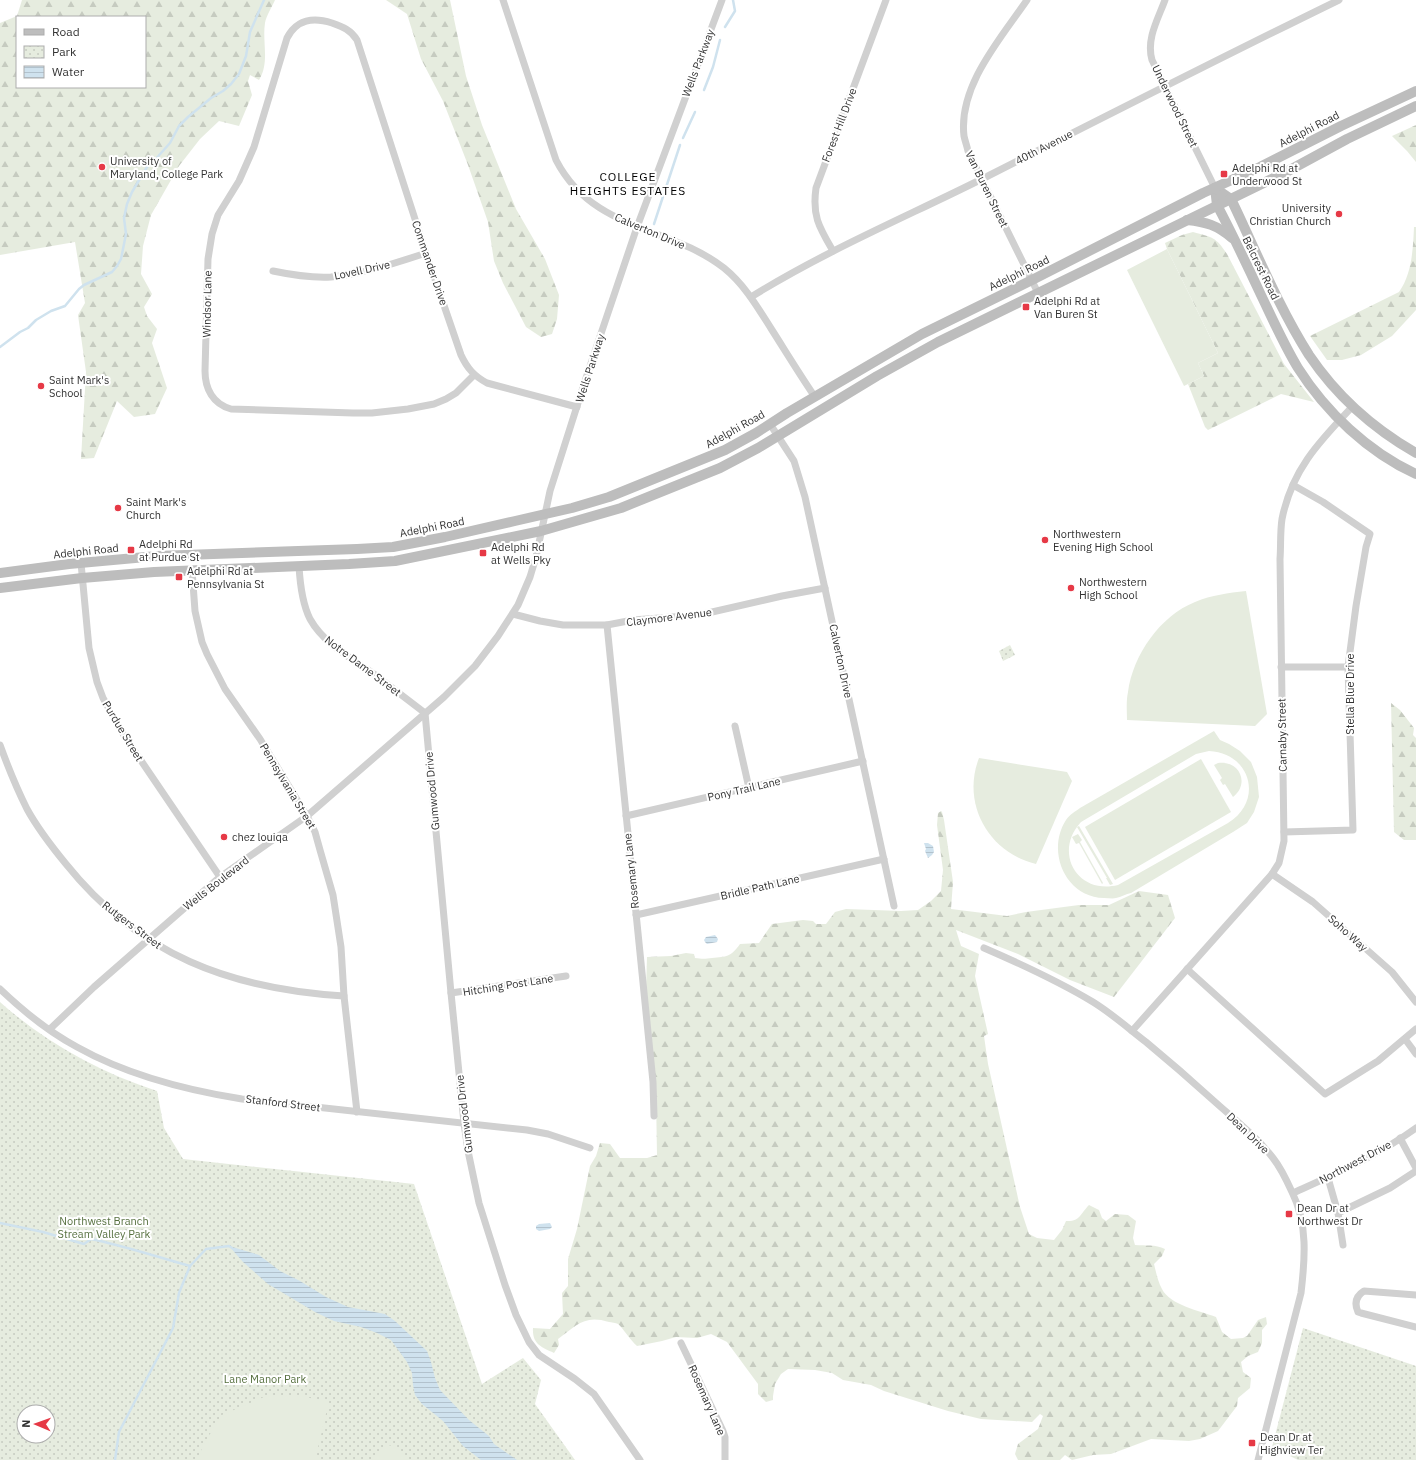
<svg xmlns="http://www.w3.org/2000/svg" width="1416" height="1460" font-family="'IBM Plex Sans',sans-serif">
<defs>
<pattern id="forest-firs" width="22" height="20" patternUnits="userSpaceOnUse"><rect width="22" height="20" fill="#e6ecdf"/><path d="M5 1l3.5 6h-7zM16 11l3.5 6h-7z" fill="#c6cbc0"/></pattern>
<pattern id="park-dots" width="8" height="8" patternUnits="userSpaceOnUse"><rect width="8" height="8" fill="#e6ecdf"/><path d="M2 2h.1M6 6h.1" fill="none" stroke="#c6cbc0" stroke-width="1.8" stroke-linecap="round"/></pattern>
<pattern id="water-rules" width="6" height="5" patternUnits="userSpaceOnUse"><rect width="6" height="5" fill="#cfe2ee"/><path d="M0 2.5h6" fill="none" stroke="#b2c2cd"/></pattern>
</defs>
<rect width="100%" height="100%" fill="#fff"/>
<!-- forest -->
<g fill="url(#forest-firs)" fill-rule="evenodd">
<path d="M22 0H275C272 7 266 16 265 23 262 42 270 62 259 80L250 75 248 81 252 95 239 126 219 121 200 139 179 166 151 215 143 246 141 274 152 294 144 307 147 316 157 329 152 343 167 388 155 414 134 417 117 401 94 458 81 459 86 372 78 315 85 303 75 242 0 255V23L17 16ZM17 17H145V87H17Z"/>
<polygon points="386,0 450,0 466,76 482,125 516,209 545,259 559,295 557,319 552,334 541,337 526,327 503,283 494,261 488,222 468,165 443,101 421,59 407,14"/>
<polygon points="1416,125 1416,162 1407,151 1392,136"/>
<path d="M1414 227H1416V310L1392 336 1361 355 1342 360H1327L1310 336 1399 292C1412 274 1413 249 1414 227Z"/>
<path d="M1193 232C1212 237 1216 237 1227 254L1284 364 1314 402 1281 394 1208 430 1205 427 1188 384 1204 376 1198 363 1218 353 1167 249 1165 243 1182 235Z"/>
<polygon points="1391,703 1400,710 1414,728 1413,735 1416,738 1416,840 1404,840 1394,832"/>
<path d="M941 811 942 812 944 820 953 882 951 909 1007 916 1026 912 1079 905H1109L1139 891 1168 895 1175 918 1114 997 1070 980 1018 954 956 930 961 946 979 954 975 976 988 1034 984 1036 988 1064 1020 1207 1029 1234 1037 1238 1054 1240 1062 1230 1066 1221C1080 1222 1080 1214 1089 1205L1099 1210 1102 1218 1106 1221 1115 1214 1128 1215 1136 1221 1133 1238 1135 1245C1146 1246 1155 1244 1165 1249L1162 1256 1154 1264C1156 1272 1158 1282 1162 1289 1170 1305 1200 1311 1216 1317L1222 1332 1231 1339 1243 1338 1247 1336 1258 1320 1266 1317 1267 1324 1262 1330V1343L1258 1352 1248 1356 1241 1362 1243 1372 1251 1378 1250 1388 1238 1398 1237 1406 1218 1431 1200 1439 1189 1441 1151 1439 1111 1454 1093 1455 1072 1460 1065 1455 1060 1460H1018L1015 1454 1018 1444 1038 1429 1043 1416 1040 1414 1032 1422 981 1419 948 1411 884 1391 871 1385 843 1380 832 1373 815 1370 788 1369 781 1374 775 1384 773 1396V1400L766 1402 758 1394V1384L727 1342 711 1334 697 1338 676 1337 662 1341 637 1346C630 1340 623 1328 618 1324 616 1323 611 1322 609 1322 584 1314 576 1326 558 1339L559 1345 554 1353C541 1347 532 1344 533 1328L550 1329 563 1314 562 1293 568 1286V1259L577 1229 590 1166 596 1156 600 1143 610 1144 620 1158H647L657 1155 656 1096 646 990 647 957 671 956 686 953 694 954 695 958C702 959 705 959 712 958 727 956 730 958 740 944L759 943 772 924 803 920 813 921 816 924H826L835 912 846 909 901 911 918 910 931 901 941 891 943 870 937 825 938 813Z"/>
</g>
<!-- park -->
<g fill="url(#park-dots)" fill-rule="evenodd">
<polygon points="1010,645 1015,655 1003,661 999,651"/>
<path d="M0 1002C46 1043 99 1072 157 1091L164 1128 183 1159 414 1184 482 1384 523 1358 541 1380 535 1404 575 1460H0ZM24 1412H48V1436H24Z"/>
<polygon points="1303,1328 1416,1366 1416,1460 1298,1460 1272,1447"/>
</g>
<!-- pitch -->
<g fill="#e6ecdf" fill-rule="evenodd">
<polygon points="1167,249 1218,353 1198,363 1204,376 1184,386 1127,270"/>
<path d="M1246 591 1267 714 1255 726 1127 720C1127 711 1126 701 1128 692 1133 655 1160 616 1195 602 1212 595 1228 593 1246 591Z"/>
<path d="M1214 731 1220 740 1229 744 1240 751 1251 762 1257 777 1259 797 1254 812 1247 823 1233 832 1131 893C1126 894 1121 897 1116 898 1113 899 1108 898 1104 898 1065 897 1046 851 1066 820 1069 815 1076 811 1080 808ZM1209 751C1251 753 1264 801 1228 823L1118 885C1077 895 1053 852 1081 822L1196 754Z"/>
<path d="M979 758 1067 772 1072 781 1036 864C989 853 961 804 979 758Z"/>
<polygon points="1201,759 1231,812 1115,880 1085,827"/>
<path d="M1218 763C1240 760 1250 784 1233 797L1225 784 1223 785 1220 780 1222 778 1214 765Z"/>
<polygon points="1079,826 1113,884 1110,885 1106,878 1107,878 1077,827"/>
<polygon points="1078,834 1082,840 1080,842 1103,883 1102,884 1079,843 1076,844 1072,837"/>
<polygon points="291,1395 329,1401 315,1460 198,1460 203,1445 222,1415 264,1397"/>
<polygon points="386,1445 394,1446 407,1460 372,1460"/>
</g>
<!-- water -->
<g fill="url(#water-rules)">
<polygon points="924,843 928,843 933,846 934,852 932,855 928,858 925,851 926,849"/>
<polygon points="715,935 718,939 717,942 707,944 705,942 704,940 706,937"/>
<polygon points="550,1223 552,1227 550,1229 539,1231 536,1229 536,1226 539,1224"/>
<polygon points="229,1246 259,1255 280,1271 300,1281 326,1297 348,1307 385,1314 395,1321 427,1351 431,1362 435,1378 440,1390 469,1420 489,1436 494,1444 517,1460 481,1460 463,1446 443,1421 422,1404 415,1395 413,1385 412,1373 407,1362 391,1340 377,1333 361,1327 334,1321 315,1312 268,1284 243,1262"/>
</g>
<g fill="none" stroke-linecap="round" stroke-linejoin="round">
<!-- stream -->
<g stroke="#cfe2ee" stroke-width="2.5">
<polyline points="725,27 735,11 733,0"/>
<polyline points="704,90 713,67 720,40"/>
<polyline points="683,138 695,112"/>
<polyline points="654,224 680,145"/>
<polyline points="0,347 20,332 28,328 36,320 51,311 65,306 79,289 84,285 112,272 117,266 121,259 126,234 124,218 127,204 132,192 147,167 153,162 170,143 179,126 188,117 211,98 223,91 231,84 239,74 246,56 250,32 264,0"/>
<path d="M0 1223 43 1232 84 1244 91 1239C125 1246 157 1257 190 1266"/>
<polyline points="115,1460 119,1432 173,1328 179,1293 190,1266 206,1249 229,1246 232,1248"/>
</g>
<!-- street -->
<g stroke="#d0d0d0" stroke-width="7">
<path d="M503 0 556 160C593 232 669 225 724 268 745 285 758 308 772 330 786 352 800 375 815 397"/>
<path d="M1027 0C1001 38 958 86 964 136 965 141 967 146 968 151L1038 293"/>
<path d="M1165 0C1158 19 1146 39 1152 60L1215 188"/>
<path d="M833 251C819 227 812 216 816 188L886 0"/>
<path d="M273 271C292 275 311 278 331 277 363 274 396 263 426 253"/>
<path d="M751 297C825 251 906 217 984 178 1102 118 1220 58 1339 0"/>
<path d="M474 375 456 393 446 399 434 404 408 409 372 413H353L231 409C213 404 205 389 205 371L208 259 212 234 218 215 239 181 254 147 287 38C297 19 313 17 332 23 343 27 351 30 357 40L426 253 461 355C467 368 474 376 487 383L577 407"/>
<polyline points="770,424 794,461 805,497 894,906"/>
<polyline points="81,563 89,648 97,682 103,698 125,737 220,877"/>
<path d="M299 566C300 584 302 603 310 619 324 644 351 658 374 674 391 687 408 700 425 713"/>
<polyline points="192,570 195,611 202,642 207,654 225,689 260,739 307,816 315,832 320,850 333,895 341,947 344,996 357,1112"/>
<polyline points="513,614 540,621 563,625 607,625 633,620 699,615 782,596 825,588"/>
<polyline points="607,625 653,1082 654,1116"/>
<polyline points="1281,667 1348,667"/>
<polyline points="425,713 451,993 464,1123 468,1151 479,1203 505,1285 516,1315 529,1342 539,1355 575,1379 594,1394 640,1460"/>
<polyline points="735,726 749,788"/>
<path d="M0 745C8 767 17 789 27 809 38 829 52 847 66 864 139 955 230 989 344 996"/>
<polyline points="626,816 863,761"/>
<polyline points="1284,832 1353,830 1348,667 1356,606 1366,547 1370,534 1323,502 1293,485"/>
<polyline points="1272,874 1313,902 1392,972 1416,1002"/>
<polyline points="636,915 884,859"/>
<path d="M984 948C1021 964 1058 981 1093 1002 1111 1013 1128 1028 1146 1042 1169 1061 1192 1081 1214 1101 1234 1119 1256 1136 1273 1158 1281 1168 1287 1181 1292 1192 1308 1224 1305 1259 1301 1293L1258 1460"/>
<polyline points="1187,969 1325,1094 1378,1061 1416,1029"/>
<path d="M0 989C23 1011 49 1032 77 1047 127 1075 185 1090 242 1099L527 1130 548 1134 590 1148"/>
<polyline points="451,993 566,976"/>
<polyline points="50,1029 94,987 220,877 307,816 444,697 475,666 498,636 518,605 530,577 536,557 550,491 585,381 637,227 722,0"/>
<path d="M1132 1031 1272 874 1279 863 1284 841 1280 559C1281 546 1280 532 1282 519 1292 469 1320 441 1353 406"/>
<polyline points="1405,1039 1416,1054"/>
<polyline points="1400,1138 1416,1168"/>
<polyline points="1328,1178 1338,1213 1343,1245"/>
<path d="M1293 1193C1335 1174 1379 1155 1416 1128"/>
<polyline points="1338,1213 1390,1188 1416,1171"/>
<path d="M1416 1295 1364 1291C1356 1296 1354 1303 1358 1312L1361 1313 1416 1327"/>
<polyline points="681,1343 723,1431 725,1437 725,1460"/>
</g>
<!-- secondary -->
<g stroke="#bdbdbd" stroke-width="10">
<path d="M1215 188 1217 205C1233 235 1247 265 1261 295 1273 320 1284 345 1298 368 1326 412 1368 452 1416 474"/>
<path d="M1215 188 1231 199C1256 251 1278 306 1309 355 1336 395 1374 429 1416 453"/>
<path d="M1187 220C1206 222 1217 225 1232 238"/>
<polyline points="0,573 69,564 157,556 357,549 393,547 445,537 515,521 572,508 609,497 725,450 756,433 787,413 922,334 1032,280 1203,193 1260,167 1341,126 1416,91"/>
<polyline points="0,588 82,578 154,572 349,564 395,561 541,531 621,508 720,468 758,448 877,376 938,342 1288,171 1347,139 1416,106"/>
</g>
</g>
<!-- markers -->
<g fill="#e63946" stroke="#fff" stroke-width="1.5">
<circle cx="102" cy="167" r="4"/>
<rect x="1220" y="170" width="8" height="8" rx="2"/>
<circle cx="1339" cy="214" r="4"/>
<rect x="1022" y="303" width="8" height="8" rx="2"/>
<circle cx="41" cy="386" r="4"/>
<circle cx="118" cy="508" r="4"/>
<circle cx="1045" cy="540" r="4"/>
<rect x="127" y="546" width="8" height="8" rx="2"/>
<rect x="479" y="549" width="8" height="8" rx="2"/>
<rect x="175" y="573" width="8" height="8" rx="2"/>
<circle cx="1071" cy="588" r="4"/>
<circle cx="224" cy="837" r="4"/>
<rect x="1285" y="1210" width="8" height="8" rx="2"/>
<rect x="1248" y="1439" width="8" height="8" rx="2"/>
</g>
<g text-anchor="middle" stroke-width="4" stroke-linejoin="round" paint-order="stroke">
<!-- street labels -->
<g font-size="11" fill="#333" stroke="#fff">
<text transform="translate(698 63) rotate(-69)" y="4">Wells Parkway</text>
<text transform="translate(1175 106) rotate(64)" y="4">Underwood Street</text>
<text transform="translate(839 125) rotate(-69)" y="4">Forest Hill Drive</text>
<text transform="translate(1309 129) rotate(-27)" y="4">Adelphi Road</text>
<text transform="translate(1044 147) rotate(-27)" y="4">40th Avenue</text>
<text transform="translate(987 189) rotate(64)" y="4">Van Buren Street</text>
<text transform="translate(650 231) rotate(23)" y="4">Calverton Drive</text>
<text transform="translate(430 263) rotate(71)" y="4">Commander Drive</text>
<text transform="translate(1261 268) rotate(64)" y="4">Belcrest Road</text>
<text transform="translate(362 270) rotate(-12)" y="4">Lovell Drive</text>
<text transform="translate(1019 273) rotate(-26)" y="4">Adelphi Road</text>
<text transform="translate(207 304) rotate(-89)" y="4">Windsor Lane</text>
<text transform="translate(590 368) rotate(-72)" y="4">Wells Parkway</text>
<text transform="translate(735 429) rotate(-29)" y="4">Adelphi Road</text>
<text transform="translate(432 527) rotate(-11)" y="4">Adelphi Road</text>
<text transform="translate(86 551) rotate(-6)" y="4">Adelphi Road</text>
<text transform="translate(669 617) rotate(-7)" y="4">Claymore Avenue</text>
<text transform="translate(841 661) rotate(78)" y="4">Calverton Drive</text>
<text transform="translate(363 666) rotate(37)" y="4">Notre Dame Street</text>
<text transform="translate(1350 694) rotate(-90)" y="4">Stella Blue Drive</text>
<text transform="translate(123 731) rotate(59)" y="4">Purdue Street</text>
<text transform="translate(1282 735) rotate(-91)" y="4">Carnaby Street</text>
<text transform="translate(288 786) rotate(59)" y="4">Pennsylvania Street</text>
<text transform="translate(744 789) rotate(-13)" y="4">Pony Trail Lane</text>
<text transform="translate(432 791) rotate(-95)" y="4">Gumwood Drive</text>
<text transform="translate(631 871) rotate(-96)" y="4">Rosemary Lane</text>
<text transform="translate(216 883) rotate(-38)" y="4">Wells Boulevard</text>
<text transform="translate(760 887) rotate(-13)" y="4">Bridle Path Lane</text>
<text transform="translate(132 925) rotate(37)" y="4">Rutgers Street</text>
<text transform="translate(1348 933) rotate(42)" y="4">Soho Way</text>
<text transform="translate(508 985) rotate(-9)" y="4">Hitching Post Lane</text>
<text transform="translate(283 1103) rotate(7)" y="4">Stanford Street</text>
<text transform="translate(464 1114) rotate(-97)" y="4">Gumwood Drive</text>
<text transform="translate(1248 1133) rotate(44)" y="4">Dean Drive</text>
<text transform="translate(1355 1162) rotate(-28)" y="4">Northwest Drive</text>
<text transform="translate(707 1400) rotate(66)" y="4">Rosemary Lane</text>
</g>
<!-- poi labels -->
<g font-size="11" fill="#333" stroke="#fff" text-anchor="start">
<text x="110" y="165">University of<tspan x="110" dy="13">Maryland, College Park</tspan></text>
<text x="1232" y="172">Adelphi Rd at<tspan x="1232" dy="13">Underwood St</tspan></text>
<text x="1331" y="212" text-anchor="end">University<tspan x="1331" dy="13">Christian Church</tspan></text>
<text x="1034" y="305">Adelphi Rd at<tspan x="1034" dy="13">Van Buren St</tspan></text>
<text x="49" y="384">Saint Mark's<tspan x="49" dy="13">School</tspan></text>
<text x="126" y="506">Saint Mark's<tspan x="126" dy="13">Church</tspan></text>
<text x="1053" y="538">Northwestern<tspan x="1053" dy="13">Evening High School</tspan></text>
<text x="139" y="548">Adelphi Rd<tspan x="139" dy="13">at Purdue St</tspan></text>
<text x="491" y="551">Adelphi Rd<tspan x="491" dy="13">at Wells Pky</tspan></text>
<text x="187" y="575">Adelphi Rd at<tspan x="187" dy="13">Pennsylvania St</tspan></text>
<text x="1079" y="586">Northwestern<tspan x="1079" dy="13">High School</tspan></text>
<text x="232" y="841">chez louiqa</text>
<text x="1297" y="1212">Dean Dr at<tspan x="1297" dy="13">Northwest Dr</tspan></text>
<text x="1260" y="1441">Dean Dr at<tspan x="1260" dy="13">Highview Ter</tspan></text>
</g>
<!-- park labels -->
<g font-size="11" fill="#56703f" stroke="#fff">
<text x="104" y="1225">Northwest Branch<tspan x="104" dy="13">Stream Valley Park</tspan></text>
<text x="265" y="1383">Lane Manor Park</text>
</g>
<!-- neighbourhood labels -->
<g font-size="12" letter-spacing="1" fill="#000" stroke="#fff">
<text x="628" y="181">COLLEGE<tspan x="628" dy="14">HEIGHTS ESTATES</tspan></text>
</g>
</g>
<!-- legend -->
<rect x="16" y="16" width="130" height="72" fill="#ffffff" stroke="#adadad"/>
<rect x="24" y="29" width="20" height="6" fill="#bdbdbd" stroke="#adadad"/>
<text x="52" y="36" font-size="12" fill="#333333">Road</text>
<rect x="24" y="46" width="20" height="12" fill="url(#park-dots)" stroke="#adadad"/>
<text x="52" y="56" font-size="12" fill="#333333">Park</text>
<rect x="24" y="66" width="20" height="12" fill="url(#water-rules)" stroke="#adadad"/>
<text x="52" y="76" font-size="12" fill="#333333">Water</text>
<!-- north arrow -->
<g transform="translate(36 1424) rotate(272)"><circle r="19" fill="#ffffff" stroke="#adadad"/>
<path d="M0-3L7 15L0 10L-7 15Z" fill="#e63946"/>
<text y="-6" font-size="11" font-weight="bold" text-anchor="middle" fill="#333333">N</text>
</g>
</svg>
